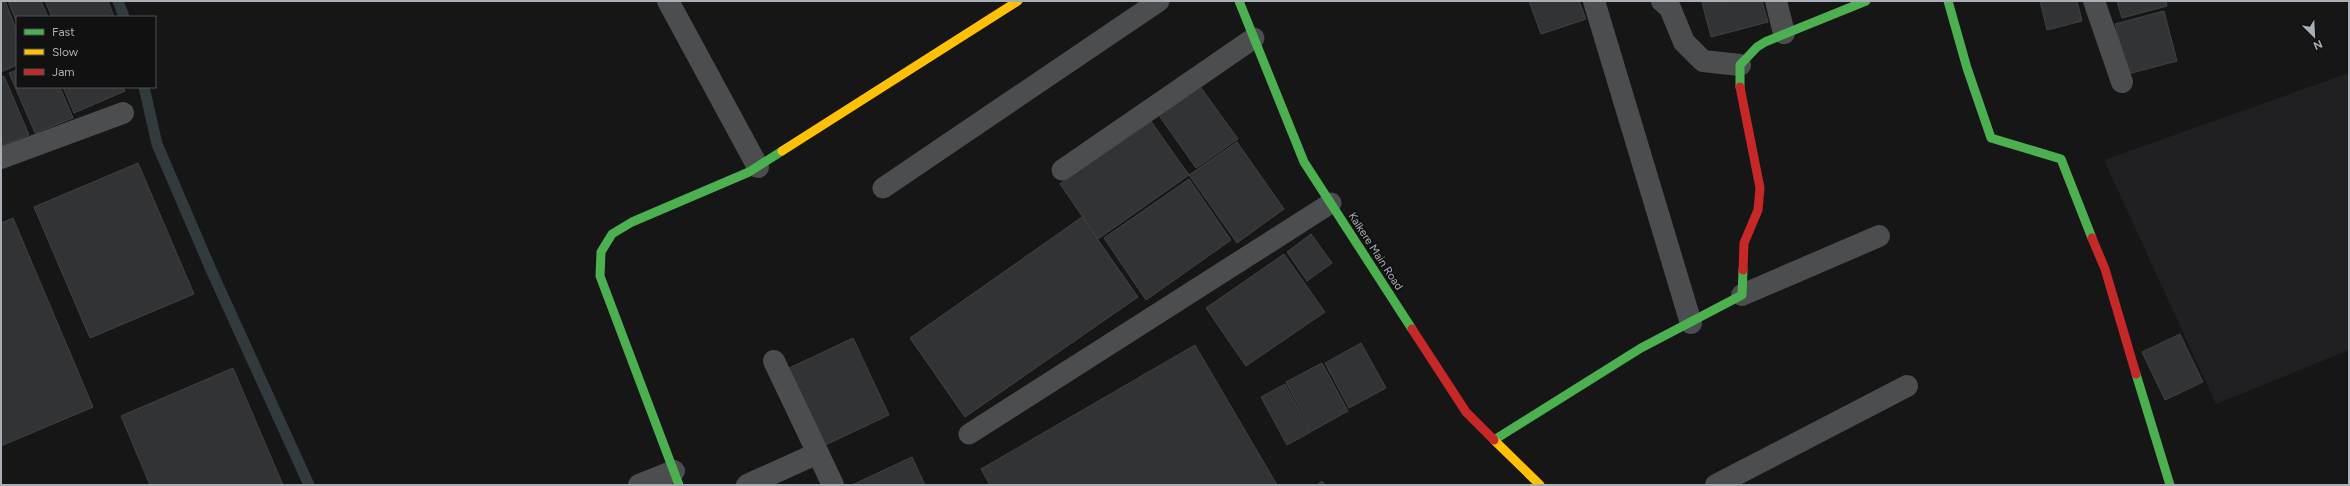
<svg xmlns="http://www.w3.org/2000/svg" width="2350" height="486" font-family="Figtree,sans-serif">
<rect width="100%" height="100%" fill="#161617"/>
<!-- built -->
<polygon fill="#202022" points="2349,73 2349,350 2216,404 2104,160"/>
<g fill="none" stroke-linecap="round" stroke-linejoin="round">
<!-- stream -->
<g stroke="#313b3e" stroke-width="11">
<polyline points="118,1 124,17"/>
<polyline points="144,87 157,144 212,272 309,485"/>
</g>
</g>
<!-- building -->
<g fill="#323334" stroke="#3f4143">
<polygon points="1,1 5,1 17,31 17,65 1,72"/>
<polygon points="8,1 41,1 48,17 17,17 17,23"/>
<polygon points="45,1 108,1 114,17 52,17"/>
<polygon points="1529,1 1579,1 1586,19 1541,34"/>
<polygon points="1762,1 1768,22 1711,37 1702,2"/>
<polygon points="2040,1 2077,1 2082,21 2047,30"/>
<polygon points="2117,1 2166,1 2167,6 2122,18"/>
<polygon points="2164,11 2177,61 2128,74 2115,24"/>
<polygon points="17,70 17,87 60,87 73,118 35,133 9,73"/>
<polygon points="4,76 29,135 1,146 1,77"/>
<polygon points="1199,85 1238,139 1196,168 1158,114"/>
<polygon points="63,87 123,87 125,91 74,113"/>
<polygon points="1150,120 1189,175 1098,239 1060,184"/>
<polygon points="1237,142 1284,209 1237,243 1189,175"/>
<polygon points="138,163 194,294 90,338 34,207"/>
<polygon points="1189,179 1231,240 1146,300 1104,238"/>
<polygon points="1082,217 1138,297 965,417 910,338"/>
<polygon points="13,218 93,407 1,446 1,223"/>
<polygon points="1311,234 1332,263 1307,281 1287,252"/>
<polygon points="1284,254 1325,312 1246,366 1206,308"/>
<polygon points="2180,334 2203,382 2165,400 2142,352"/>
<polygon points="853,338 889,415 819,448 783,371"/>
<polygon points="1361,343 1386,388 1349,408 1325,363"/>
<polygon points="1195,345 1277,485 990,485 981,469"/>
<polygon points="1322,363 1348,411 1312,431 1286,382"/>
<polygon points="233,368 283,485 150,485 121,416"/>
<polygon points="1285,384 1311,432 1287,445 1261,397"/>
<polygon points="912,457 925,485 852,485"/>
<polygon points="1322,481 1325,485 1317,485"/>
</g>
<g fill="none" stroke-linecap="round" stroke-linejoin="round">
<!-- lane -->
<g stroke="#4b4d4f" stroke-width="21">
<polyline points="1062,170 1254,38"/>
<polyline points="883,188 1159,1"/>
<polyline points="969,434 1331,203"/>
</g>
<!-- street -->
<g stroke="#4b4d4f" stroke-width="22">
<polyline points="668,1 758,167"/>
<polyline points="1594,1 1691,323"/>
<polyline points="1662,1 1670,8 1684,42 1703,61 1740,65"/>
<polyline points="1776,1 1784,33"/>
<polyline points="2094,1 2122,82"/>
<polyline points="1,158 123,113"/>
<polyline points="1742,295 1879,236"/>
<polyline points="774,361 833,485"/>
<polyline points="639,485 674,471"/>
<polyline points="747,485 818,453"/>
<polyline points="1716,485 1907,386"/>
</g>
<!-- fast -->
<g stroke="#4caf50" stroke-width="9">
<polyline points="1239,1 1304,162 1412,329"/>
<polyline points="1948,1 1967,68 1991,138 2061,159 2092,238"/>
<polyline points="1740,87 1740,65 1757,47 1765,42 1866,1"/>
<polyline points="2136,374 2170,485"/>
<polyline points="1494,440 1641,348 1742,295 1743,270"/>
<polyline points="679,485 600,276 601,252 612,234 632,222 749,172 782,151"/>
</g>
<!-- slow -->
<g stroke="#ffc107" stroke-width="9">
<polyline points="782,151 1018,1"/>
<polyline points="1494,440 1540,485"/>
</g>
<!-- jam -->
<g stroke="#c62828" stroke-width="9">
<polyline points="1740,87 1760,188 1758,210 1744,243 1743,270"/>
<polyline points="2092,238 2105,269 2136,374"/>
<polyline points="1412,329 1466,412 1494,440"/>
</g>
</g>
<g text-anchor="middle" stroke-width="4" stroke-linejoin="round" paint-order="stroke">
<!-- street labels -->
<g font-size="11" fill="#a9afb6" stroke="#111112">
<text transform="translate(1376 251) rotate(57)" y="4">Kalkere Main Road</text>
</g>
</g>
<!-- border -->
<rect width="2350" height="486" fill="none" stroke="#a9afb6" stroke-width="4"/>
<!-- legend -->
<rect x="16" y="16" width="140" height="72" fill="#111112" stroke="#4e5054"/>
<rect x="24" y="29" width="20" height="6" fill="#4caf50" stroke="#4e5054"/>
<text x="52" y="36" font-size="12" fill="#a9afb6">Fast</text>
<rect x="24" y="49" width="20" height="6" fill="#ffc107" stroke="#4e5054"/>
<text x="52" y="56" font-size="12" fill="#a9afb6">Slow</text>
<rect x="24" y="69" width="20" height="6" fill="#c62828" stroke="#4e5054"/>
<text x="52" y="76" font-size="12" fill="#a9afb6">Jam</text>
<!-- north arrow -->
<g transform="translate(2314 36) rotate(156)" stroke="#111112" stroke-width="3" paint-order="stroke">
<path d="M0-3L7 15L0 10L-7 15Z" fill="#a9afb6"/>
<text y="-6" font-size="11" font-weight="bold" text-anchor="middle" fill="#a9afb6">N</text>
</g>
</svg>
